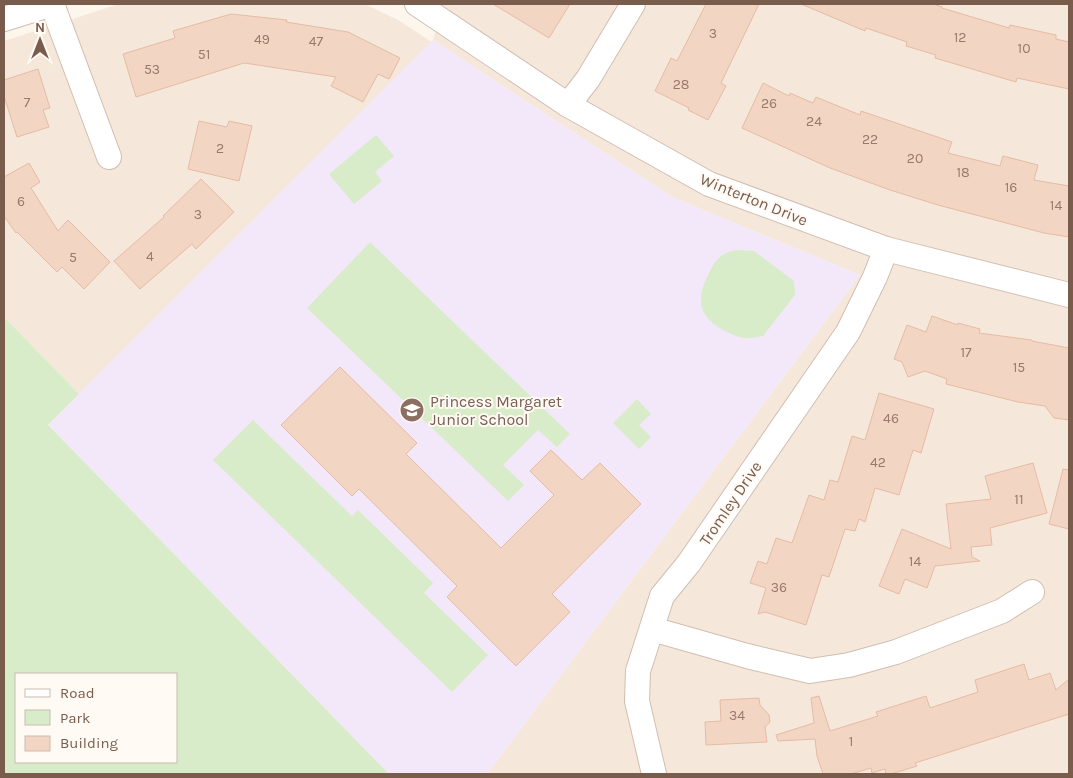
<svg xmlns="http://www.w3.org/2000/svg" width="1073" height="778" font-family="Karla,sans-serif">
<rect width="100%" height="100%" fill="#fdf6ec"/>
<!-- residential -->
<g fill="#f5e8da">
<polygon points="119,4 365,4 398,20 432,42 79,394 4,317 4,41"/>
<polygon points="444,4 1069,4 1069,774 487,774 860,275 672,197 433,40"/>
</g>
<!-- education -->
<polygon fill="#f3e8fa" points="433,40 672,197 860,275 487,774 389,774 48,425"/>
<!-- green -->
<g fill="#d8ecc9" fill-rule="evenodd">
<polygon points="376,135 394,156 375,172 382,181 354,204 329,174"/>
<polygon points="370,242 570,434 557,447 538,430 503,465 524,485 508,501 307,308"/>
<path d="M737 250 754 251 794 281 795 295 763 336C757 337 749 339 744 338 726 334 699 320 701 299 701 290 705 281 709 273 715 260 722 252 737 250Z"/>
<path d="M4 317 79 394 48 425 389 774H4ZM176 674V762H16V674Z"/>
<polygon points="637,399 651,414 639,425 651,437 639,449 613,423"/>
<polygon points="253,420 352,516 358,510 433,583 424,593 488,655 452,692 213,460"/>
</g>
<!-- building -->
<g fill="#f3d5c3" stroke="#e6bba3">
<polygon points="493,4 570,4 549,38"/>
<polygon points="706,4 759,4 721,83 726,86 708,120 688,110 689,108 655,91 671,58 677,61"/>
<polygon points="801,4 933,4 942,7 942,8 1009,28 1010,25 1056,35 1056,39 1069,42 1069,89 1017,78 1016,82 935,58 936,55 906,46 907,42 866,28 865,31"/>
<polygon points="231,14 287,20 286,22 348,32 400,58 389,79 378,74 363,102 331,86 336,77 244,63 136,97 123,54 175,38 173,31"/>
<polygon points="38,69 50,108 43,110 49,127 17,137 4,96 4,80"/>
<polygon points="763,83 789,96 790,93 813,103 816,97 860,115 861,111 952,142 948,153 1000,166 1003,156 1038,165 1034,180 1069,186 1069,237 1044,233 938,205 890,190 830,168 742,128"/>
<polygon points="199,121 227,127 229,121 252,126 239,181 188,169"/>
<polygon points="29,163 40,182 31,188 58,231 68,220 110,262 84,289 62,267 57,272 17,232 16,233 4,216 4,177"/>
<polygon points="201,179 234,212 196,249 192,244 140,289 114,261 164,217 163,216"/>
<polygon points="932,316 958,325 958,323 980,329 979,333 1032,340 1032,341 1069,348 1069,420 1054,418 1045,406 1018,402 946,384 947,379 925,371 908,377 902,362 894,359 907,325 926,332"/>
<polygon points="340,367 417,443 406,454 501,548 554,495 530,471 551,450 582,480 600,463 641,504 552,594 570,612 516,666 447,597 457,586 359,489 352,496 281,425"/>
<polygon points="879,393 934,409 921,453 913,450 899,495 875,488 865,522 859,519 855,531 845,529 829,577 822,575 806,625 765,612 758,614 766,588 750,583 758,561 767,564 776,538 792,543 809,495 824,500 830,480 838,482 852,436 865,440"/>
<polygon points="1033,463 1047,513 990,528 992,545 971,547 972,557 980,561 935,566 927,588 905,579 899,594 879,586 902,529 951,549 946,504 991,499 985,476"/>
<polygon points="1063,469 1069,470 1069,529 1049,524"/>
<polygon points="1024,664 1029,680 1050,673 1056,690 1069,679 1069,714 915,763 917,766 891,774 886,774 885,769 872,773 871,768 851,774 823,774 817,756 815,739 778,741 776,735 814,723 811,698 819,696 830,731 878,716 876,712 926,696 930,708 978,692 975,680"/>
<polygon points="759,698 760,705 769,715 770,722 765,727 767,742 706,745 705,722 721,721 720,700"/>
</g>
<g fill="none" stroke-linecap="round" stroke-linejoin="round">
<defs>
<g id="minor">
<polyline points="52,4 109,157"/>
<polyline points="417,4 568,105 709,184 886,249 1069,295"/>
<polyline points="4,19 52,4"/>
<polyline points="568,105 588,79 633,4"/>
<polyline points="652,629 747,656 810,671 849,665 896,652 1002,611 1032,592"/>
<polyline points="654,774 637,701 638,671 662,596 689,563 848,332 875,277 886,249"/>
</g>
</defs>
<!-- minor casing -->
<use href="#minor" stroke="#d1beb0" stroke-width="26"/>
<!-- minor -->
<use href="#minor" stroke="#fff" stroke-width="24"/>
</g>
<!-- icons -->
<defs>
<symbol id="school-disc" viewBox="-11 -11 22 22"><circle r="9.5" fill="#8d6e63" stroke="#fffaf3"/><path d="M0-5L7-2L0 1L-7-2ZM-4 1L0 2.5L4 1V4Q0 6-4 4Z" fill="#fff"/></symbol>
</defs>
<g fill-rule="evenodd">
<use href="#school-disc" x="398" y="396" width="28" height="28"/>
</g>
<g text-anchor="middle" stroke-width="4" stroke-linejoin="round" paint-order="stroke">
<!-- number labels -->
<g font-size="14" fill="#987a6a">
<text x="713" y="38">3</text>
<text x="960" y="42">12</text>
<text x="262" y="44">49</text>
<text x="316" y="46">47</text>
<text x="1024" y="53">10</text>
<text x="204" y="59">51</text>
<text x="152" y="74">53</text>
<text x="681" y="89">28</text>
<text x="27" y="107">7</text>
<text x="769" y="108">26</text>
<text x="814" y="126">24</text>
<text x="870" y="144">22</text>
<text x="220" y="153">2</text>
<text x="915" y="163">20</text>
<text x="963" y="177">18</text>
<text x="1011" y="192">16</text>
<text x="21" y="206">6</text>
<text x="1056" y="210">14</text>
<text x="198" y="219">3</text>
<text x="150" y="261">4</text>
<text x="73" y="262">5</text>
<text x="966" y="357">17</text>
<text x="1019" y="372">15</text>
<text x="891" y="423">46</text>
<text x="878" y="467">42</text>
<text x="1019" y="504">11</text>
<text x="915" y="566">14</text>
<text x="779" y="592">36</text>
<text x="737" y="720">34</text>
<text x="851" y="746">1</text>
</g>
<!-- street labels -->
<g font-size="16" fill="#7a5c4d" stroke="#fffaf3">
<text transform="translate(754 199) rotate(22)" y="6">Winterton Drive</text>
<text transform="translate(730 503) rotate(-56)" y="6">Tromley Drive</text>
</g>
<!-- education labels -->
<g font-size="16" fill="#785e54" stroke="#fffaf3" text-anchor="start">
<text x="430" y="407">Princess Margaret<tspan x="430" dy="18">Junior School</tspan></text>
</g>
</g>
<!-- border -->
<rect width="1073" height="778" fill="none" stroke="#7a5c4d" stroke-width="10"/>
<!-- legend -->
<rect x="15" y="673" width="162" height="90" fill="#fffaf3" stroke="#cabbb1"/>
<rect x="25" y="689" width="25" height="8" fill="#ffffff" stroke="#cabbb1"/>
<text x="60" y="698" font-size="15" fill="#7a5c4d">Road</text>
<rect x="25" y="710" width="25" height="15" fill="#d8ecc9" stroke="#cabbb1"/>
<text x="60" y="723" font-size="15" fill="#7a5c4d">Park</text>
<rect x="25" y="736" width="25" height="15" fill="#f3d5c3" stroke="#cabbb1"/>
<text x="60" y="748" font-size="15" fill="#7a5c4d">Building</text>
<!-- north arrow -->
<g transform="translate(40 40)" stroke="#fffaf3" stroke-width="4" paint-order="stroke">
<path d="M0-4L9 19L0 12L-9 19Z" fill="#7a5c4d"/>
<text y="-8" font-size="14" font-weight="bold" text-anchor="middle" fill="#7a5c4d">N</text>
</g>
</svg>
